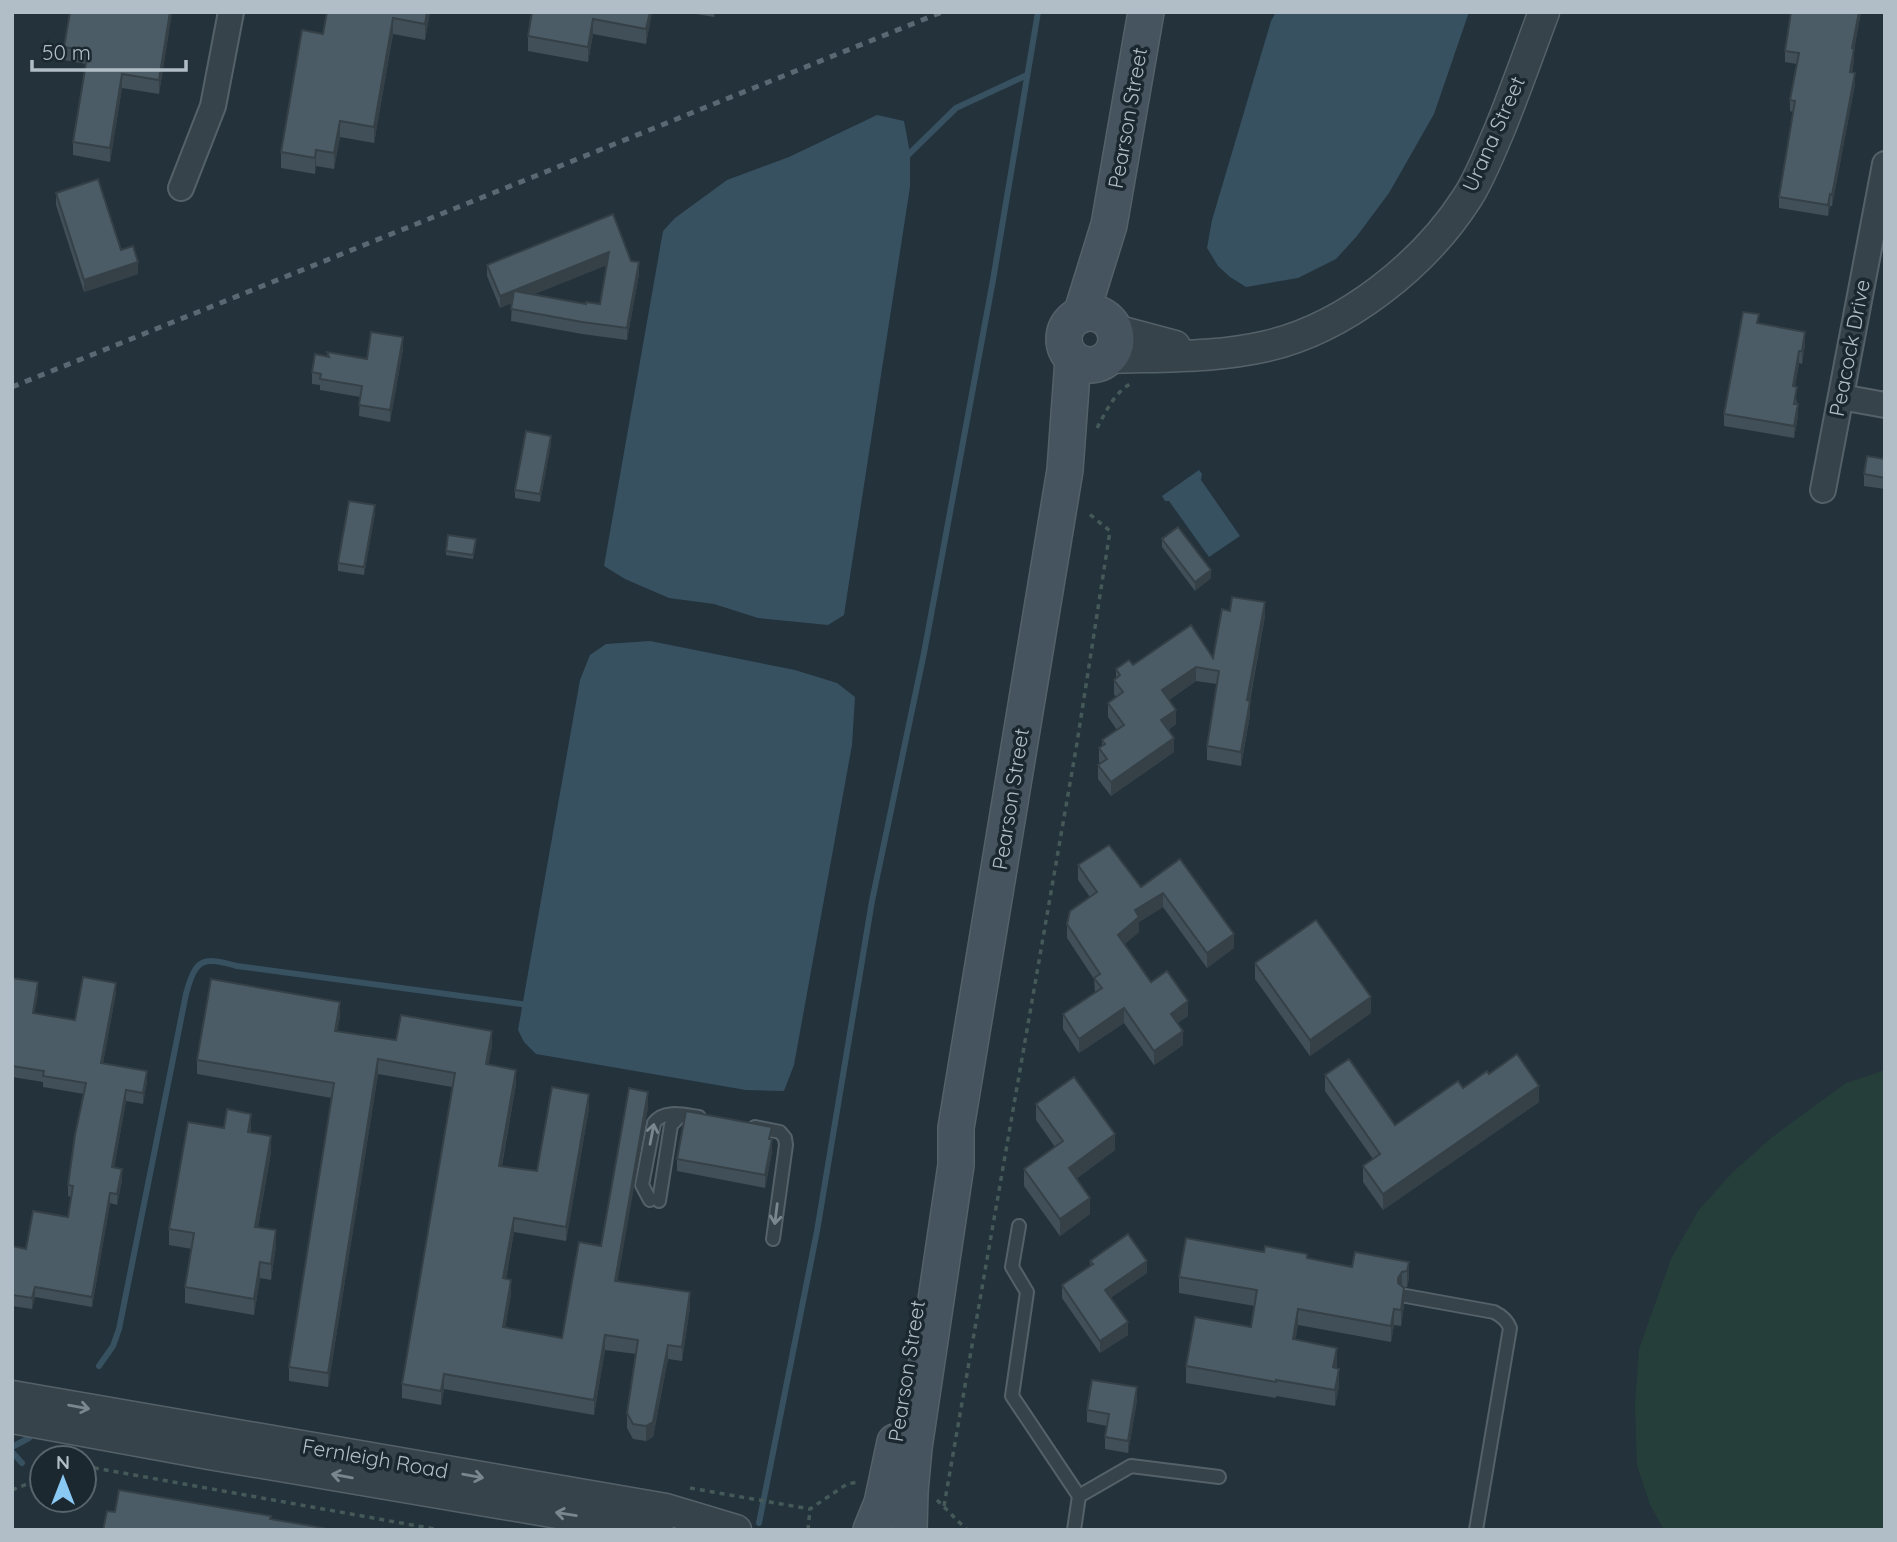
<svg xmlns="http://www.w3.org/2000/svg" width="1897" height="1542" font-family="Quicksand,sans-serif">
<rect width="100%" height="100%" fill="#23323b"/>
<!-- green -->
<polygon fill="#263e3a" points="1885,1070 1885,1530 1664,1530 1650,1505 1637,1465 1635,1404 1639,1349 1671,1259 1698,1211 1732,1173 1771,1138 1846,1083"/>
<!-- water -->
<g fill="#375161">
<polygon points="1276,12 1469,12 1434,114 1389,193 1357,236 1336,259 1298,278 1246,287 1230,277 1218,266 1207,248 1212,220 1271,21"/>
<polygon points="877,115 904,121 910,153 910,187 844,615 828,625 758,618 714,604 669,598 625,579 604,566 663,231 675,218 727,180 789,157"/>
<polygon points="1199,470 1202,474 1201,480 1240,536 1209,557 1169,501 1165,501 1162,496"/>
<polygon points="650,641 795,670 837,683 855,697 852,745 794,1065 784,1091 746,1090 536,1054 524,1042 518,1030 580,680 590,655 606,644"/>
</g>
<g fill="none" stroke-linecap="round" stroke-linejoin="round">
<!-- stream -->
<g stroke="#375161" stroke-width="6">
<polyline points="906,157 956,108 1027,75"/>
<path d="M99 1366 113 1346 119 1329 186 994C196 957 203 957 237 966L528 1005"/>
<polyline points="12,1447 29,1438"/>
<polyline points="12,1452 22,1463"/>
<polyline points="759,1523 817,1231 872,901 924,653 993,280 1038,12"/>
</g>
<defs>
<g id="service">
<polyline points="755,1127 780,1132 785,1138 786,1145 773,1239"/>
<path d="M650 1200 642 1185 654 1123C664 1109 685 1115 699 1117"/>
<polyline points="659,1201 671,1125 679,1117 684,1115"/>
<polyline points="1019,1226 1012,1267 1027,1292 1012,1396 1079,1496"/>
<path d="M1406 1296 1494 1312C1502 1316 1507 1320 1510 1328L1476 1530"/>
<polyline points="1074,1530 1079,1496 1131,1466 1219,1477"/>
</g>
<g id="minor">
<polyline points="181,188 213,106 231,12"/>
<polyline points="1841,397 1885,405"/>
<polyline points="1823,490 1885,164"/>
</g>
<g id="tertiary">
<polyline points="1115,330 1175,346"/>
<path d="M1109 358C1161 356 1216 358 1267 346 1345 328 1424 265 1467 198 1480 178 1489 154 1499 131 1515 92 1529 52 1544 12"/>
<polyline points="12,1396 666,1509 736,1530"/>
<polyline points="12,1418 209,1454 658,1530"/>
</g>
<g id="secondary">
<circle cx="1090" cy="339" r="26"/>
<polyline points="1081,315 1109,225 1146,12"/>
<polyline points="871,1530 882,1503 895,1442"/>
<polyline points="909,1530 910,1492 914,1448 956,1165 956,1128 1065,470 1073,359"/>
</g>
</defs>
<!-- service casing -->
<use href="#service" stroke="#556169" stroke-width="16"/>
<!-- minor casing -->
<use href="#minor" stroke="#556169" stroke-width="28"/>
<!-- tertiary casing -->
<use href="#tertiary" stroke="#556169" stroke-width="33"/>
<!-- secondary casing -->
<use href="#secondary" stroke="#556169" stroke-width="38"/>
<!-- path -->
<g stroke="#455a58" stroke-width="3.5" stroke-dasharray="5 5" stroke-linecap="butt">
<path d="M1097 428C1106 412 1114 392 1132 383"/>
<polyline points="84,1466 440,1530"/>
<polyline points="690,1488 810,1509 847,1484 858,1482"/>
<polyline points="12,1490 42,1478"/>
<polyline points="937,1500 967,1530"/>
<polyline points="944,1506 1077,743 1110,531 1087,512"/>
<polyline points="808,1530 810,1509"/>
</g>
<!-- service -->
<use href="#service" stroke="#37434b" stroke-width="12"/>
<!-- minor -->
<use href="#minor" stroke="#37434b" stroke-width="24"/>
<!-- tertiary -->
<use href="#tertiary" stroke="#37434b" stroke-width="30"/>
<!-- secondary -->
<use href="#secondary" stroke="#45545e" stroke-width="35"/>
<!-- rail -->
<polyline stroke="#596872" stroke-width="5" stroke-dasharray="7 7" stroke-linecap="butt" points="12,387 942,12"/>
</g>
<!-- wall -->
<g fill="#414f58" fill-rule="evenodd">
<polygon points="70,12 172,12 159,94 122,88 110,162 73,155 73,142 86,64 64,60 64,47"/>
<polygon points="327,12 430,12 425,40 393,34 374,143 340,137 334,169 316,166 315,174 281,168 281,152 323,34"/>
<polygon points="532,12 652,12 646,44 593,34 588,62 528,51 528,36"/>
<polygon points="685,12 715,12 714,17"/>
<polygon points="1791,12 1861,12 1854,50 1854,60 1852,73 1855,84 1832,206 1830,206 1828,216 1779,208 1779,197 1793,112 1790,111 1790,100 1797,64 1785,62 1785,51"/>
<polygon points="56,193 121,250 138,274 84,292 56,205"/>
<path d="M631 261 639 274 627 340 582 334 511 321 512 303 500 308 487 276V265ZM607 265 600 304H586L532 295Z"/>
<polygon points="1759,324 1805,344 1802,364 1799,363 1795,386 1798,416 1794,438 1724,426 1724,414"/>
<polygon points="403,349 390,422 359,416 360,397 320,390 320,385 312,384 312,372 327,356 327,352 367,359"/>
<polygon points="551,444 540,502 515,498 515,490"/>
<polygon points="1885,459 1885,489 1864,486 1864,474"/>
<polygon points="375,513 364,575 338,571 338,563"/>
<polygon points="1162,539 1211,578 1195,591 1162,547"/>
<polygon points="476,543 473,559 446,555 446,551"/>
<polygon points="1230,611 1265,616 1250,701 1250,715 1241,766 1207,760 1207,746 1217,684 1196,681 1169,700 1176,724 1168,730 1174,752 1111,796 1098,779 1098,765 1100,763 1099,762 1099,748 1102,746 1102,740 1117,730 1108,717 1108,703 1116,697 1114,694 1114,680 1116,678 1116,669 1133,665 1213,658"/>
<polygon points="1180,859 1234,948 1207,968 1163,907 1139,922 1139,932 1124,944 1151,982 1188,1016 1177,1023 1183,1045 1154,1065 1124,1023 1079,1053 1063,1029 1063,1014 1095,993 1094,979 1067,938 1067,924 1090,897 1078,880 1078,865 1141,887"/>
<polygon points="1255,963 1371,1013 1310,1056 1255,979"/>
<polygon points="12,978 38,993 34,1013 75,1020 116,993 103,1063 147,1081 143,1104 126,1101 114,1168 122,1180 117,1205 110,1203 92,1307 35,1297 32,1309 12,1306 12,1246 26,1249 68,1217 71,1197 68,1196 68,1185 84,1094 43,1087 43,1082 12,1077"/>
<polygon points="340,1016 337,1031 396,1040 492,1046 488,1065 516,1084 502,1166 537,1171 589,1108 566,1241 514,1232 506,1279 511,1294 505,1328 562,1338 601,1246 648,1107 617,1281 690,1307 682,1361 668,1359 653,1437 646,1441 633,1439 627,1428 627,1413 636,1354 605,1350 594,1415 444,1389 441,1405 402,1398 402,1384 452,1087 378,1074 328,1387 289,1381 289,1367 332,1098 197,1074 197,1060"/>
<polygon points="1489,1074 1539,1102 1383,1210 1363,1182 1363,1166 1373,1159 1325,1091 1325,1075 1395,1125"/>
<polygon points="1036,1104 1115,1150 1076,1179 1090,1214 1060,1236 1024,1186 1024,1169 1055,1147 1036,1120"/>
<polygon points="224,1128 251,1129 251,1132 271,1152 258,1227 276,1246 271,1280 260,1278 254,1315 185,1303 185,1287 192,1249 169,1245 169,1229"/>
<polygon points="772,1139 772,1152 765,1188 677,1171 677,1159"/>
<polygon points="1307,1259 1352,1267 1409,1262 1409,1278 1407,1287 1404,1288 1404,1305 1401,1326 1394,1325 1391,1342 1298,1325 1295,1340 1337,1364 1336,1368 1339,1386 1335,1406 1276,1396 1276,1398 1186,1383 1186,1366 1251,1327 1255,1306 1179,1293 1179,1277"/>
<polygon points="1090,1261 1147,1273 1110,1298 1128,1335 1100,1353 1062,1298 1062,1285 1090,1266"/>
<polygon points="1137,1400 1128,1453 1105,1449 1105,1437 1107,1426 1087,1422 1087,1410"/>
</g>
<!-- shaded-wall -->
<g fill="#354047">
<polygon points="170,12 172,12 159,94 159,80"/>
<polygon points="427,12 430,12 425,40 425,24"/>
<polygon points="650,12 652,12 646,44 646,29"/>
<polygon points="1859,12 1861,12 1854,50 1854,60 1850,83 1852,48"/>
<polygon points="393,18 393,34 374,143 374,127"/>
<polygon points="593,19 593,34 588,62 588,47"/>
<polygon points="1855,73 1855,84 1832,206 1832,195"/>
<polygon points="122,74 122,88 110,162 110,148"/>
<polygon points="340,121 340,137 334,169 334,153"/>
<polygon points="316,150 316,166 315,174 315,158"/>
<polygon points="1830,194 1830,206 1828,216 1828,205"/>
<polygon points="609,252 609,264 500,308 500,296"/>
<polygon points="138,262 138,274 84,292 84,280"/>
<polygon points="639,262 639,274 627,340 627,328"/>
<polygon points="1805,332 1805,344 1802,364 1802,351"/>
<polygon points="403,337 403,349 390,422 390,410"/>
<polygon points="1799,351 1799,363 1793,398 1793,386"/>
<polygon points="1798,404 1798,416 1794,438 1794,426"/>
<polygon points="551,436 551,444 540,502 540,494"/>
<polygon points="375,505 375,513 364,575 364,567"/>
<polygon points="1211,570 1211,578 1195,591 1195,582"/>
<polygon points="1265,602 1265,616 1247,714 1247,700"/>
<polygon points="1196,667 1196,681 1162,704 1162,690"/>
<polygon points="1250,701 1250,715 1241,766 1241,752"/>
<polygon points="1176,710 1176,724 1161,734 1161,720"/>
<polygon points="1174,738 1174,752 1111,796 1111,782"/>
<polygon points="1163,893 1163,907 1139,922 1139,932 1118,950 1118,935 1135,910"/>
<polygon points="1234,934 1234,948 1207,968 1207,953"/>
<polygon points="38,982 38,993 33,1024 33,1013"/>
<polygon points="116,983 116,993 101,1073 101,1063"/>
<polygon points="1371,997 1371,1013 1310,1056 1310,1040"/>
<polygon points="1188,1001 1188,1016 1171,1028 1171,1014"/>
<polygon points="340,1002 340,1016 335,1045 335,1031"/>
<polygon points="1124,1008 1124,1023 1079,1053 1079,1039"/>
<polygon points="492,1031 492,1046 486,1079 486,1064"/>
<polygon points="1183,1031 1183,1045 1154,1065 1154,1051"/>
<polygon points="378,1059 378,1074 328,1387 328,1373"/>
<polygon points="516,1070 516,1084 499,1180 499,1166"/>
<polygon points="147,1071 147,1081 143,1104 143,1093"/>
<polygon points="1539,1086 1539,1102 1383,1210 1383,1194"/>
<polygon points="126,1090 126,1101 112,1178 112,1167"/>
<polygon points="648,1092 648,1107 615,1296 615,1281"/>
<polygon points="589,1094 589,1108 566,1241 566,1227"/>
<polygon points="251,1114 251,1129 248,1148 248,1132"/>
<polygon points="1115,1134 1115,1150 1069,1184 1069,1168"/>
<polygon points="271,1136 271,1152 255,1243 255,1227"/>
<polygon points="772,1139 772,1152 765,1188 765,1175"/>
<polygon points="122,1169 122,1180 117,1205 117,1194"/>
<polygon points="110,1193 110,1203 92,1307 92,1297"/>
<polygon points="1090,1198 1090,1214 1060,1236 1060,1219"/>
<polygon points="514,1218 514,1232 503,1293 503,1278"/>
<polygon points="276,1230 276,1246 271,1280 271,1264"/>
<polygon points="1147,1261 1147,1273 1105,1302 1105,1290"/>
<polygon points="260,1262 260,1278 254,1315 254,1299"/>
<polygon points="1409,1262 1409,1278 1407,1287 1407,1271"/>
<polygon points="1402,1272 1402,1288 1398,1294 1398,1278"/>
<polygon points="511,1280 511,1294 503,1342 503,1327"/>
<polygon points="35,1287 35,1297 32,1309 32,1298"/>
<polygon points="1404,1288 1404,1305 1401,1326 1401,1310"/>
<polygon points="690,1292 690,1307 682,1361 682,1347"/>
<polygon points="1298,1309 1298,1325 1293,1356 1293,1339"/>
<polygon points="1394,1309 1394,1325 1391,1342 1391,1326"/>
<polygon points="1128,1322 1128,1335 1100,1353 1100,1341"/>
<polygon points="605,1335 605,1350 594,1415 594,1400"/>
<polygon points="668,1345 668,1359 653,1437 646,1441 646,1426"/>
<polygon points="1337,1348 1337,1364 1333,1383 1333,1367"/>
<polygon points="1339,1369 1339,1386 1335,1406 1335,1390"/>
<polygon points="444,1374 444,1389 441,1405 441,1391"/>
<polygon points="1137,1387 1137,1400 1128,1453 1128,1441"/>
</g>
<!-- building -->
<g fill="#4c5c66" stroke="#354047" stroke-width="2">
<polygon points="70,12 170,12 159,80 122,74 110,148 73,142 88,51 64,47"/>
<polygon points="327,12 427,12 425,24 393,18 374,127 340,121 334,153 316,150 315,158 281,152 302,30 323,34"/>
<polygon points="532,12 650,12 646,29 593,19 588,47 528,36"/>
<polygon points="1791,12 1859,12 1852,48 1854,49 1850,72 1855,73 1832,195 1830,194 1828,205 1779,197 1795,101 1790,100 1799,53 1785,51"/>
<polygon points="98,179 121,250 133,246 138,262 84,280 56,193"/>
<polygon points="613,214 631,261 639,262 627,328 582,322 511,309 514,291 586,304 586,302 600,304 609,252 500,296 487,265"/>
<polygon points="1743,312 1759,314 1757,323 1805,332 1802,351 1799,351 1793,386 1797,387 1794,404 1798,404 1794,426 1724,414"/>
<polygon points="371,332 403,337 390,410 359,405 362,386 320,379 321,374 312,372 315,354 329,357 327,352 367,359"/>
<polygon points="526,431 551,436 540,494 515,490"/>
<polygon points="1867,456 1885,459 1885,478 1864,474"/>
<polygon points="349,501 375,505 364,567 338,563"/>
<polygon points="1178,527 1211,570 1195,582 1162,539"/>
<polygon points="448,535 476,539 473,555 446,551"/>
<polygon points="1232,597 1265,602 1247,700 1250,701 1241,752 1207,746 1219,671 1196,667 1162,690 1176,710 1161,720 1174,738 1111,782 1098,765 1107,759 1099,748 1105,744 1102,740 1124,725 1108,703 1123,692 1114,680 1120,675 1116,669 1129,660 1133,665 1191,625 1213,658 1222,609 1230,611"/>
<polygon points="1109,845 1141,887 1180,859 1234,934 1207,953 1163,893 1135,910 1139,917 1118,935 1151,982 1167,971 1188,1001 1171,1014 1183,1031 1154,1051 1124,1008 1079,1039 1063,1014 1102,988 1094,978 1100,974 1067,924 1070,911 1097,892 1078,865"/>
<polygon points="1316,920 1371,997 1310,1040 1255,963"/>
<polygon points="83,977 116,983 101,1063 147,1071 143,1093 126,1090 112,1167 122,1169 117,1194 110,1193 92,1297 35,1287 32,1298 12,1295 12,1246 26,1249 33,1211 68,1217 73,1186 68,1185 75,1135 86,1083 43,1076 44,1071 12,1066 12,978 38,982 33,1013 75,1020"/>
<polygon points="211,979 340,1002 335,1031 396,1040 401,1015 492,1031 486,1064 516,1070 499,1166 537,1171 552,1087 589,1094 566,1227 514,1218 503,1278 511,1280 503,1327 562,1338 579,1242 601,1246 629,1088 648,1092 615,1281 690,1292 682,1347 668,1345 653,1422 646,1426 633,1424 627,1413 638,1340 605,1335 594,1400 444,1374 441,1391 402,1384 455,1073 378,1059 328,1373 289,1367 334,1083 197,1060"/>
<polygon points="1517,1054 1539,1086 1383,1194 1363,1166 1380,1154 1325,1075 1349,1059 1395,1125 1458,1081 1463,1088 1487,1071 1489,1074"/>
<polygon points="1074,1077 1115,1134 1069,1168 1090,1198 1060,1219 1024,1169 1063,1141 1036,1104"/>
<polygon points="227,1109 251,1114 248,1132 271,1136 255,1227 276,1230 271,1264 260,1262 254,1299 185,1287 194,1233 169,1229 188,1122 224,1128"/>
<polygon points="686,1111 772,1127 769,1139 772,1139 765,1175 677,1159"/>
<polygon points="1128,1234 1147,1261 1105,1290 1128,1322 1100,1341 1062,1285 1093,1264 1090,1261"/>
<polygon points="1186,1238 1264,1252 1265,1246 1307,1254 1307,1258 1352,1267 1355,1252 1409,1262 1407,1271 1402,1272 1398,1278 1398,1283 1404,1288 1401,1310 1394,1309 1391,1326 1298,1309 1293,1339 1337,1348 1333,1367 1339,1369 1335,1390 1276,1380 1276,1382 1186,1366 1195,1317 1251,1327 1257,1290 1179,1277"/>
<polygon points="1092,1380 1137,1387 1128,1441 1105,1437 1109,1414 1087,1410"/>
<polygon points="119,1490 271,1516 270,1519 324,1528 324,1530 103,1530 107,1511 115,1512"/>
</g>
<!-- one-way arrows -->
<defs><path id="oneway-shaft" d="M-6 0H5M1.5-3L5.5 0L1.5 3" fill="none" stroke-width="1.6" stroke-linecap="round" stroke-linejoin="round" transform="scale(1.75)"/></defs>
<g stroke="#7b878f">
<use href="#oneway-shaft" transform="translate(652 1134) rotate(-79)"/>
<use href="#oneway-shaft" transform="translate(776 1214) rotate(97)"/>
<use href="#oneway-shaft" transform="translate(79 1407) rotate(10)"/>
<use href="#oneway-shaft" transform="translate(342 1476) rotate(-170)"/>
<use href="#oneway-shaft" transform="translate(473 1476) rotate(10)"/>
<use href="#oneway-shaft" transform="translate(566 1514) rotate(-171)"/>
</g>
<g text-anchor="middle" stroke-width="7" stroke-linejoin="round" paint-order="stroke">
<!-- street labels -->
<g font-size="21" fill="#b2bec7" stroke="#1c2830">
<text transform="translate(1128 118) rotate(-80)" y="7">Pearson Street</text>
<text transform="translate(1494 134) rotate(-66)" y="7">Urana Street</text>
<text transform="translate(1850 348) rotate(-79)" y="7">Peacock Drive</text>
<text transform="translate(1011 799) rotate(-81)" y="7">Pearson Street</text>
<text transform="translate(907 1371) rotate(-81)" y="7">Pearson Street</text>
<text transform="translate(375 1459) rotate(10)" y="7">Fernleigh Road</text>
</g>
</g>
<!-- border -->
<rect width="1897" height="1542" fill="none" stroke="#b2bec7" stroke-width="28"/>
<!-- north arrow -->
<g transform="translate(63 1479)"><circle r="33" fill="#1c2830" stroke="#58646c" stroke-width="2"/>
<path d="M0-5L12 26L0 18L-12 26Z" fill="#8ac9f4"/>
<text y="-10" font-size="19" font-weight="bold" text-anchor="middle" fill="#b2bec7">N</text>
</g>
<!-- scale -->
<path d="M32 60v10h154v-10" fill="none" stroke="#b2bec7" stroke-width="3.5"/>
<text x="42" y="60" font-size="21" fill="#b2bec7" stroke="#1c2830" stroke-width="5" paint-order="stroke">50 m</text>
</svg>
